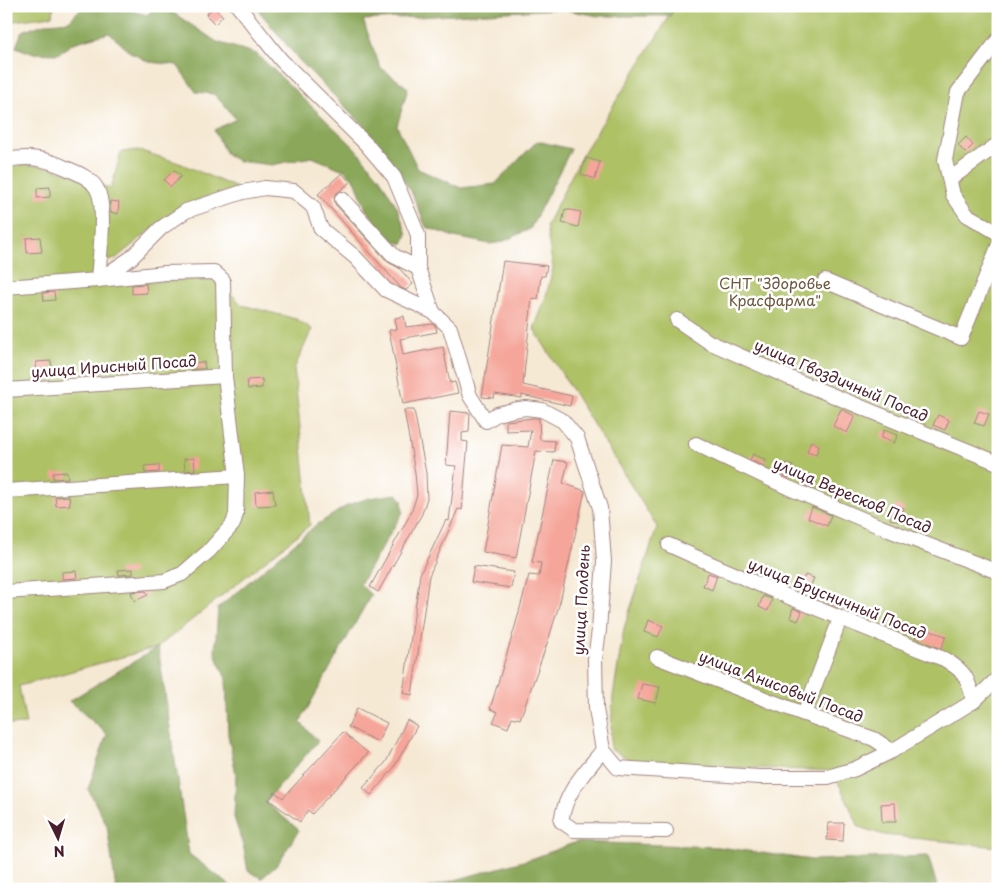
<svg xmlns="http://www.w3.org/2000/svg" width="1004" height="895" font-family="'Playpen Sans',sans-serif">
<rect width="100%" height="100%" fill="#fff"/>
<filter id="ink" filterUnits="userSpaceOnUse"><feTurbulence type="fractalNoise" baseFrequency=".02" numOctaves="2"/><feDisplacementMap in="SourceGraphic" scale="10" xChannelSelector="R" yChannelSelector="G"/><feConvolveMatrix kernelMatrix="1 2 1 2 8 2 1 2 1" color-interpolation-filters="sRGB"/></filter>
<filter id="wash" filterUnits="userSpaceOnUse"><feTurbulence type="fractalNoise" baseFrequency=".0096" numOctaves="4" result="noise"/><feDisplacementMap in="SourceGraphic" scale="20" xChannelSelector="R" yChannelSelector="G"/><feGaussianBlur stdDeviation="1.12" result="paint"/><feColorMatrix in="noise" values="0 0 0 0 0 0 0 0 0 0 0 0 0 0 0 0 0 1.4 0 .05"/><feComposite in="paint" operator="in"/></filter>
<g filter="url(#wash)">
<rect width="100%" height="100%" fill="#f6e9d4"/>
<!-- green -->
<g fill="#aec165" stroke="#7c7048">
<polygon points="6,6 54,6 52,16 6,22"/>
<polygon points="676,6 845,6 848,10 888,6 998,6 998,847 884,835 859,827 833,771 638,764 610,749 613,696 624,628 657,527 534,329 545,300 553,268 546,226 582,155"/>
<path d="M138 150 179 163 237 188 179 207 115 259 105 262 106 285 216 278 242 305 296 319 312 329 294 369 310 525 158 647 19 686 26 724 6 725V166C45 160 75 176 111 189L121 152Z"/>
</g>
<!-- forest -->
<g fill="#8aa75a" stroke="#6a6342">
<polygon points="83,6 112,6 147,15 156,6 163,6 217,42 257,54 354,147 380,178 397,207 407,234 403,244 391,240 366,210 356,182 346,171 312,157 272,165 238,161 226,154 214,130 236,119 214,94 196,92 177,65 149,62 130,52 109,33 73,43 58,54 31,53 16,47 22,31 48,23 69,21"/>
<polygon points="255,6 676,6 670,16 599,16 560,9 363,20 380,67 408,88 397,126 418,169 461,188 495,184 537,141 571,149 530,229 502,242 490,244 454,237 426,227 411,191 363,125 299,60"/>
<polygon points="397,494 402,500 403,512 360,584 371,595 300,722 318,741 265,802 299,830 277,865 262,878 248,871 244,849 234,817 236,774 228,735 226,679 215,653 218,608 315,526 348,505 369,498"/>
<polygon points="158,647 189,854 232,887 232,889 116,889 107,826 88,789 107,734 69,701"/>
<polygon points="576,842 719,847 812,860 928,856 938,889 423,889 534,858"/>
</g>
<g id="blocks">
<!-- building -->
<g fill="#f5a599">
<polygon points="213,7 223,16 215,24 206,15"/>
<polygon points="966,137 973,145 965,153 958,145"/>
<polygon points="586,158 600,162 595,179 581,174"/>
<polygon points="174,170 181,176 171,187 164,180"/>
<polygon points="342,173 350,182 334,196 335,204 388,262 399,268 413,284 406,290 401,288 318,194"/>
<polygon points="50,187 50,197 37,198 37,188"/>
<polygon points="110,201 119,202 118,214 110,212"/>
<polygon points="565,209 581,212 578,227 562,223"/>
<polygon points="40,237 42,252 27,253 26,238"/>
<polygon points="503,261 547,266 545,276 541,276 538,299 532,298 523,385 572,396 570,406 522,395 522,398 495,394 494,398 482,397"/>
<polygon points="146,284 147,293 132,294 132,285"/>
<polygon points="54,292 55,300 44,301 43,293"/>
<polygon points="404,316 406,327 433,324 436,327 437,332 400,339 403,355 443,347 450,383 455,382 458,393 403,404 389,330 397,329 395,318"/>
<polygon points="51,361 52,370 37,371 36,362"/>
<polygon points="204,362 205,369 190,369 190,363"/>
<polygon points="262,379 262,388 248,389 247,380"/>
<polygon points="841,409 855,416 847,433 833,426"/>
<polygon points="404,410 414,410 426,473 427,498 422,514 378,592 370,587 411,513 417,495 415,473"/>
<polygon points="450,411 470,413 469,432 462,433 462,441 468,442 462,510 458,509 429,576 412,695 403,693 420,574 446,520 449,521 456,466 446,465"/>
<polygon points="979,411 989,414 984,426 974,423"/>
<polygon points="938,415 949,420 945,430 933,425"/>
<polygon points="533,418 539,418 540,440 555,441 554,452 536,451 516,558 483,552 502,445 528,447 531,430 506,431 506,421"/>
<polygon points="884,430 898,435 894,443 881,438"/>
<polygon points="811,441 819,445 816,455 807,452"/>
<polygon points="753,454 766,460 764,466 750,460"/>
<polygon points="194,458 195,470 185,471 184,459"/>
<polygon points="554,460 568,462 563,483 585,491 560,602 548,641 520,719 512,717 508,728 493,722 498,712 490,709 514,630 529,575 539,576 541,563 532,562"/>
<polygon points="785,463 793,466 789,478 781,474"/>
<polygon points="159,465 159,472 145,473 144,466"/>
<polygon points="67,472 68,478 53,479 53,473"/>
<polygon points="808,476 816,480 813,489 804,485"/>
<polygon points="273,490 275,505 256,506 255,492"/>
<polygon points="69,496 70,505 56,506 55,497"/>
<polygon points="896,505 904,508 899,522 890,519"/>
<polygon points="812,507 831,515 827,526 808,518"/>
<polygon points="474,566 514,572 511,588 471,582"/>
<polygon points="133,569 133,574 119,575 118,570"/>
<polygon points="76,571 77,578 62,579 62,572"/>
<polygon points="708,573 717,576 712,590 703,586"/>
<polygon points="805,575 814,578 808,591 800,588"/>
<polygon points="146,591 148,595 134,601 131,592"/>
<polygon points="830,594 842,599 839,608 827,603"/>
<polygon points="763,596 772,599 768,611 759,607"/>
<polygon points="793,608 802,612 798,621 790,618"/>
<polygon points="648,620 663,626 658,637 644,632"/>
<polygon points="918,627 946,636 941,649 915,638"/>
<polygon points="642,684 660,687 656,703 638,699"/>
<polygon points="357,708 387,723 378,742 348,727"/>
<polygon points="407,720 417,726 393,769 371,795 363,788 386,762"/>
<polygon points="343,732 368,753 312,814 308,810 300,822 269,800 275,792 283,798"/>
<polygon points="895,803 896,822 882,822 881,804"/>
<polygon points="828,823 844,823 843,841 827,840"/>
</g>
</g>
</g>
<g filter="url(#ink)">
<use href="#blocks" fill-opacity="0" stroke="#a08480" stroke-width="1"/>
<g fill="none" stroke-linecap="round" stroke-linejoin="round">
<defs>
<g id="minor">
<polyline points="238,6 281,60 366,144 394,177 418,235 418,268 433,312"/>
<polyline points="998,40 958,92 945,160 953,195 967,215 998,233"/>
<path d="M6 160C30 156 44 158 66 168 75 172 89 177 95 186 108 202 99 259 98 280"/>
<polyline points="950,179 994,147 998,148"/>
<polyline points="342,199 394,256 418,268"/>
<polyline points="98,280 131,258 161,228 186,211 243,192 265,188 294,191 313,207 321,229 355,257 386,290 433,312 450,328 470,396 486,421 497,414 513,410 526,408 542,410 563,421 577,438 600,508 604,561 599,630 595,659 596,709 603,750 618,768 759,777 828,777 855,769 892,751 974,701 998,678"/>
<polyline points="825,281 961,338 998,247"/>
<polyline points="6,287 98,280 165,273 214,272 223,280 225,376 237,476 236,514 233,524 209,551 182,574 164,581 6,592"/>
<polyline points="677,320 709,342 790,378 998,463"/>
<polyline points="6,390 225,376"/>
<polyline points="696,444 789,488 881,527 998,572"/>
<polyline points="6,491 237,476"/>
<path d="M669 545C759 586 851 623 944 659 966 672 967 677 974 701"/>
<polyline points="657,657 804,714 874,739 892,751"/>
<polyline points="804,714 840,619"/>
<path d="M603 750C584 773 566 791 561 821L574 830 666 831"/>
</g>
</defs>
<!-- minor casing -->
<use href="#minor" stroke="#a08480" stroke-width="16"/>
<!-- minor -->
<use href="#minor" stroke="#fff" stroke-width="14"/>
</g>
</g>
<g text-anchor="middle" stroke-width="5" stroke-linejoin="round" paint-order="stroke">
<!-- park labels -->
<g font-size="15" fill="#6d583f" stroke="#fff">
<text x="775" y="289">СНТ "Здоровье<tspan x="775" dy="17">Красфарма"</tspan></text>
</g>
<!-- street labels -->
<g font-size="15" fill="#4a1f2b" stroke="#fff">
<text transform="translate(114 367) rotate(-4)" y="5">улица Ирисный Посад</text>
<text transform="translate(841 381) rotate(23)" y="5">улица Гвоздичный Посад</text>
<text transform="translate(852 496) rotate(23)" y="5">улица Вересков Посад</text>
<text transform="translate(837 599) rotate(22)" y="5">улица Брусничный Посад</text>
<text transform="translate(582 600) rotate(-87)" y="5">улица Полдень</text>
<text transform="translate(781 687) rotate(21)" y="5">улица Анисовый Посад</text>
</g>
</g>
<!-- margin -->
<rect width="1004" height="895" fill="none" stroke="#fff" stroke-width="25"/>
<!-- north arrow -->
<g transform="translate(58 838) rotate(175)" stroke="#ffffff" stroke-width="4" paint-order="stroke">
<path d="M0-4L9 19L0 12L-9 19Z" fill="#4a1f2b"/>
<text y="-8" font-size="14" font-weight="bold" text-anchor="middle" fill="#4a1f2b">N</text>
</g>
</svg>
